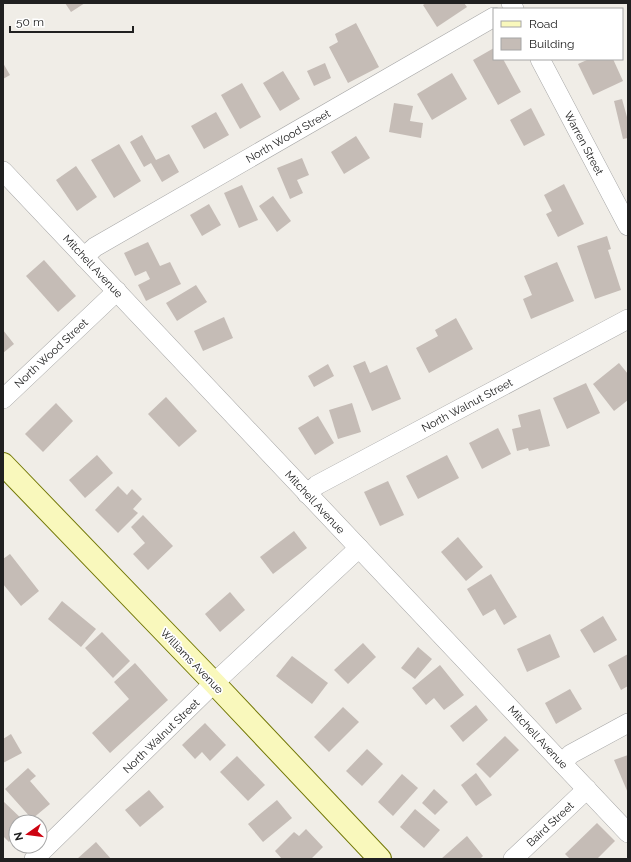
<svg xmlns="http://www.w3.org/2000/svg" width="631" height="862" font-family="Raleway,sans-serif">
<rect width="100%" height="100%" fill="#f0ede7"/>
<!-- building -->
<g fill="#c5bcb6">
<polygon points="65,3 85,3 71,12"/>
<polygon points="426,3 464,3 467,7 437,27 423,5"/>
<polygon points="356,23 379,67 348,83 329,47 338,42 335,34"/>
<polygon points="494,48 494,59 503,59 521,92 498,105 473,60"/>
<polygon points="589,59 613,59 623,81 593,95 578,64"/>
<polygon points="3,63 10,75 3,79"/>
<polygon points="325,63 331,78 314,86 307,71"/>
<polygon points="283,71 300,99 280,111 263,83"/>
<polygon points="452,73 467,99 432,120 417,94"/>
<polygon points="242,83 261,117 240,129 221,95"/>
<polygon points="622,99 627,117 628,117 628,138 623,139 614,101"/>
<polygon points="394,103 413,106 410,121 423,123 421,138 389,132"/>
<polygon points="531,108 545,135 524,146 510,120"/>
<polygon points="216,112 229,135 204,149 191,126"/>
<polygon points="142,135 156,160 169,154 179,172 162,182 151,163 144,167 130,142"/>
<polygon points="356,136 370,158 344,174 331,152"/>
<polygon points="119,144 141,181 114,198 91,160"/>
<polygon points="302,158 309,175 297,180 303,193 290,199 277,168"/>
<polygon points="76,166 97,197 77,211 56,180"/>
<polygon points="564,184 584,224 558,237 546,214 552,211 544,195"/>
<polygon points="242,185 258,220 239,228 224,193"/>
<polygon points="273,196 291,221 277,232 259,206"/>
<polygon points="209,204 221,225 202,236 190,215"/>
<polygon points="607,236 611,249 608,250 621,290 595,299 577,246"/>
<polygon points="148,242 160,266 170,262 181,284 146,301 138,285 150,279 146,271 135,276 124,253"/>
<polygon points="44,260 76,296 58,312 26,276"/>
<polygon points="557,262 574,301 531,319 523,299 532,295 524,276"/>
<polygon points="196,285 207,302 177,321 166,303"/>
<polygon points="224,317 233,338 203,351 194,331"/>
<polygon points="456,318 473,349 429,373 416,348 438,336 435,330"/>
<polygon points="3,330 14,344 3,353"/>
<polygon points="365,361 370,373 387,365 401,399 372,411 353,366"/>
<polygon points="619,363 628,374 628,400 614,411 593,384"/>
<polygon points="328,364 334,376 314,387 308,376"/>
<polygon points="586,383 600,413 567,429 553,398"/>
<polygon points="166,397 197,431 179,447 148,414"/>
<polygon points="56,403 73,421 43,452 25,434"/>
<polygon points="352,403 361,432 338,439 329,410"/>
<polygon points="540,409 550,446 529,451 528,448 517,451 512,429 521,427 518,415"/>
<polygon points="318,416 334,443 315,455 298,428"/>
<polygon points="498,428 511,454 482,469 469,443"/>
<polygon points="97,455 113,473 85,498 69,480"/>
<polygon points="447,455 459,478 418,499 406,476"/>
<polygon points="388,481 404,515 380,526 364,492"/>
<polygon points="118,486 127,495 132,489 142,499 133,509 138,513 118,533 95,510"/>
<polygon points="143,515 173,546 148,570 133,554 145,543 131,527"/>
<polygon points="294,531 307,548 273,574 260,557"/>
<polygon points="458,537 483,567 466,581 441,552"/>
<polygon points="10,554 39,591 21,606 3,584 3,559"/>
<polygon points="491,574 517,617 504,625 495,609 483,616 467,589"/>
<polygon points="230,592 245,610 220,632 205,614"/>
<polygon points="62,601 96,629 81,647 48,619"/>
<polygon points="603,616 617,640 594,653 580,630"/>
<polygon points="102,632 130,661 113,678 85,648"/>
<polygon points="550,634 560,657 527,672 517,649"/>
<polygon points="363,643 376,657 348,684 334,670"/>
<polygon points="418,647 432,659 415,679 401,668"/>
<polygon points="628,654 628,686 621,690 608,665"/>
<polygon points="292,656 328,683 312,704 276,676"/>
<polygon points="135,663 168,700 110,753 92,733 129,699 114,682"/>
<polygon points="440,665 464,695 444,710 434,698 426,705 412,688"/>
<polygon points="570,689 582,709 556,724 545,703"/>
<polygon points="476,705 488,720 463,742 450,726"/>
<polygon points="343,707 359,722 329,752 314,737"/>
<polygon points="205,723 226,745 210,761 202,752 195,759 182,745"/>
<polygon points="11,734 22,753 3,763 3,739"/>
<polygon points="505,736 519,750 490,778 476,764"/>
<polygon points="367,749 383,764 362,786 346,771"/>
<polygon points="628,755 628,793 614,760"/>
<polygon points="237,756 265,785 248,801 220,772"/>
<polygon points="28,768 36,776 30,781 50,804 32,819 5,789"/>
<polygon points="476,773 492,795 476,806 461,785"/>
<polygon points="402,774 418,788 393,816 378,802"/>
<polygon points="434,789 448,802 435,815 422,803"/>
<polygon points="149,790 164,807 140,827 125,810"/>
<polygon points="277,800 292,818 263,842 248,824"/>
<polygon points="3,801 25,822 16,822 16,834 9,842 3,836"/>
<polygon points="415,809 440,830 424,848 400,827"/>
<polygon points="597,823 615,841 597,859 570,859 565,854"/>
<polygon points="306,829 323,847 311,859 282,859 275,851 294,832 299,836"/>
<polygon points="467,836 483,856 480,859 441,859"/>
<polygon points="96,842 111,859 77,859"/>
</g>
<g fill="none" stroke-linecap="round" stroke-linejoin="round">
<defs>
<g id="street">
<polyline points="511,3 514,9"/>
<polyline points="540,59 628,226"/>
<polyline points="3,171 628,833"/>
<polyline points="84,257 95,247 494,17"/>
<polyline points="3,399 117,291"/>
<polyline points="307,494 317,485 628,319"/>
<polyline points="562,763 571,754 628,723"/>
<polyline points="34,859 214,683 359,548"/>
<polyline points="513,859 587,789"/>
</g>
<polyline id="secondary" points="3,464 214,683 380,859"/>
</defs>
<!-- street casing -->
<use href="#street" stroke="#a7a7a7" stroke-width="20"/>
<!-- secondary casing -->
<use href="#secondary" stroke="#737806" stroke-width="24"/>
<!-- street -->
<use href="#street" stroke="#fff" stroke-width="19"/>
<!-- secondary -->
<use href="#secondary" stroke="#f9f8bc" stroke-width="22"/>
</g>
<g text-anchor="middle" stroke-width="3.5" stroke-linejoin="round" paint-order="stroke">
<!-- street labels -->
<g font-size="11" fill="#202020" stroke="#fff">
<text transform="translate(288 136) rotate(-30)" y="4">North Wood Street</text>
<text transform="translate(584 143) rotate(62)" y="4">Warren Street</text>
<text transform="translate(93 266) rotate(47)" y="4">Mitchell Avenue</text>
<text transform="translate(51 353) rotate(-43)" y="4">North Wood Street</text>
<text transform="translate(467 405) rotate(-28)" y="4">North Walnut Street</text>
<text transform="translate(315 502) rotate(47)" y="4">Mitchell Avenue</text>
<text transform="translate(192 661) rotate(46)" y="4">Williams Avenue</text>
<text transform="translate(161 736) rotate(-44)" y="4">North Walnut Street</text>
<text transform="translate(538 737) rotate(47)" y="4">Mitchell Avenue</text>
<text transform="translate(550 824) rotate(-43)" y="4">Baird Street</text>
</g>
</g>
<!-- border -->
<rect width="631" height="862" fill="none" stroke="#202020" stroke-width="8"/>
<!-- legend -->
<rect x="493" y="8" width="130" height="52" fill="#ffffff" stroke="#a6a6a6"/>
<rect x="501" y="21" width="20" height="6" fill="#f9f8bc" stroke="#a6a6a6"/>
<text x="529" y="28" font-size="12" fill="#202020">Road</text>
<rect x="501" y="38" width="20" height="12" fill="#c5bcb6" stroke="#a6a6a6"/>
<text x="529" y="48" font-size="12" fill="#202020">Building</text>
<!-- north arrow -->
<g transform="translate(28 834) rotate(256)"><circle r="19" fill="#ffffff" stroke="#a6a6a6"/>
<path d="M0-3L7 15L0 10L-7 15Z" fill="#cd0311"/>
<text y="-6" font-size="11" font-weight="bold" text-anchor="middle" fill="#202020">N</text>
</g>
<!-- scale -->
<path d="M10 26v6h123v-6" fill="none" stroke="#202020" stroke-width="2"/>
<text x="16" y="26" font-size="12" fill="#202020" stroke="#ffffff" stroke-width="3" paint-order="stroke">50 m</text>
</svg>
